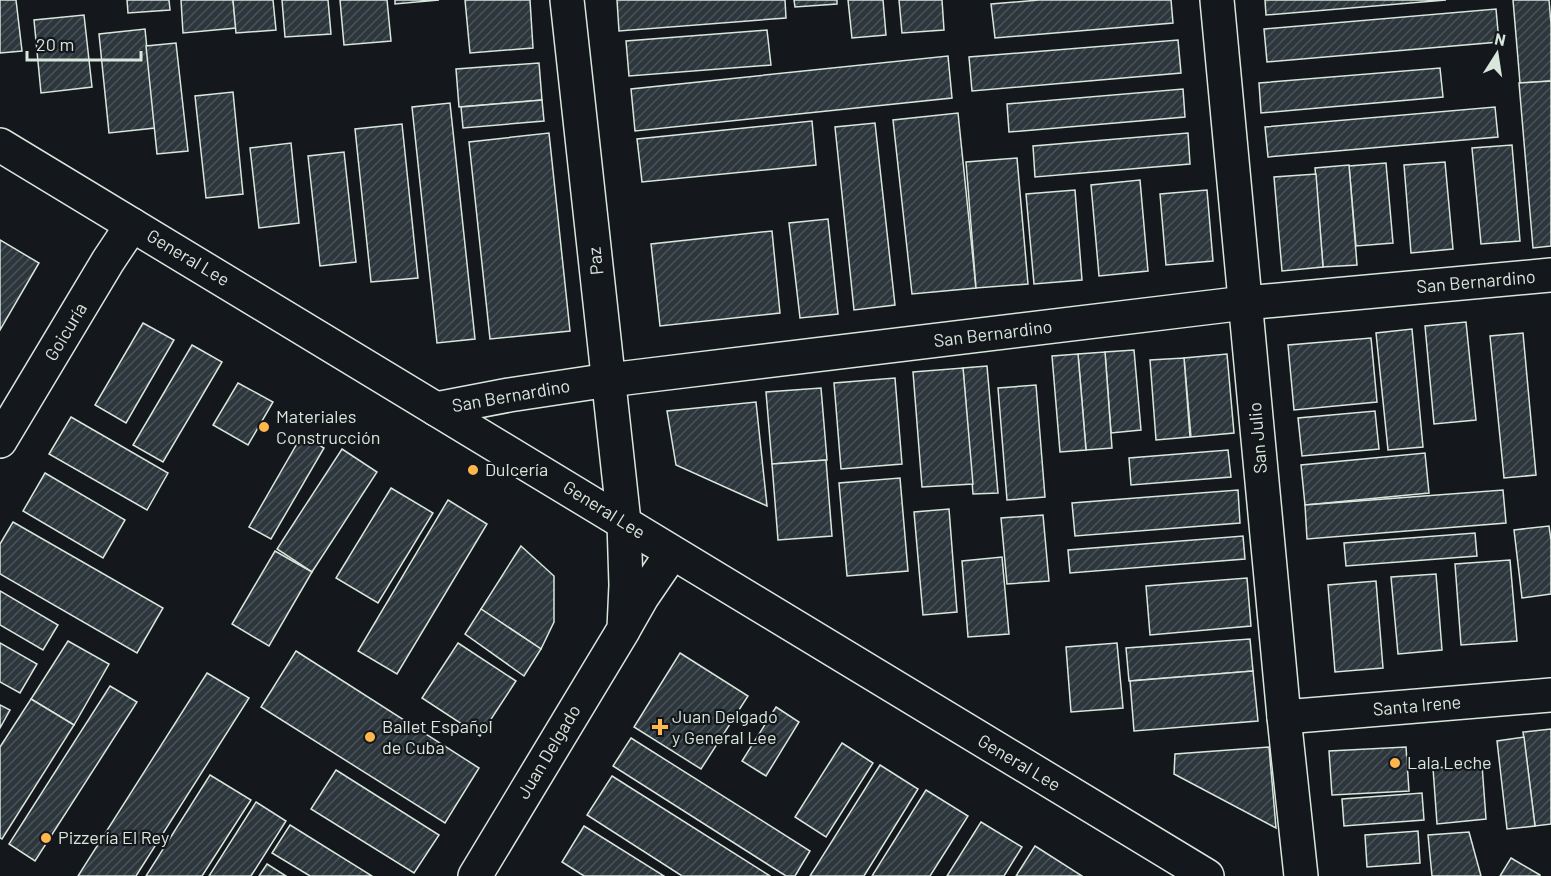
<svg xmlns="http://www.w3.org/2000/svg" width="1551" height="876" font-family="Barlow,sans-serif">
<defs>
<pattern id="building-hatch" width="6" height="6" patternUnits="userSpaceOnUse" patternTransform="scale(1.5)"><rect width="6" height="6" fill="#2c363c"/><path d="M-1 1l2-2M0 6l6-6M5 7l2-2" fill="none" stroke="#4a5358"/></pattern>
</defs>
<rect width="100%" height="100%" fill="#14181c"/>
<!-- building -->
<g fill="url(#building-hatch)" stroke="#d8e6dc" stroke-width="1.5">
<polygon points="0,0 16,0 22,51 0,53"/>
<polygon points="127,0 169,0 170,10 128,13"/>
<polygon points="181,0 233,0 236,28 183,33"/>
<polygon points="233,0 273,0 276,30 236,33"/>
<polygon points="282,0 328,0 331,34 285,37"/>
<polygon points="340,0 387,0 391,41 344,45"/>
<polygon points="395,0 439,0 395,4"/>
<polygon points="465,0 530,0 533,48 470,53"/>
<polygon points="617,0 785,0 786,18 619,31"/>
<polygon points="794,0 837,0 837,4 795,7"/>
<polygon points="848,0 883,0 886,35 852,38"/>
<polygon points="899,0 942,0 944,30 902,33"/>
<polygon points="1039,0 1171,0 1173,23 995,38 991,4"/>
<polygon points="1265,0 1446,0 1266,15"/>
<polygon points="1513,0 1549,0 1551,24 1551,81 1520,83"/>
<polygon points="1496,9 1499,42 1267,62 1264,29"/>
<polygon points="84,15 92,87 41,93 34,20"/>
<polygon points="145,29 155,128 109,133 99,34"/>
<polygon points="767,30 771,65 629,76 626,41"/>
<polygon points="1178,40 1181,73 972,91 969,57"/>
<polygon points="176,43 188,151 157,154 146,46"/>
<polygon points="948,56 952,98 635,131 631,89"/>
<polygon points="539,63 542,100 459,107 456,69"/>
<polygon points="1440,68 1443,97 1261,113 1259,83"/>
<polygon points="1551,81 1551,246 1533,248 1519,83"/>
<polygon points="1183,89 1185,117 1009,132 1007,104"/>
<polygon points="233,92 243,194 206,198 195,96"/>
<polygon points="542,100 544,121 463,128 461,107"/>
<polygon points="450,103 475,339 437,343 412,107"/>
<polygon points="1495,107 1498,137 1268,157 1265,127"/>
<polygon points="958,113 976,288 912,294 893,120"/>
<polygon points="812,121 816,165 642,182 637,139"/>
<polygon points="875,123 895,305 854,310 835,127"/>
<polygon points="402,124 418,278 371,282 355,129"/>
<polygon points="549,133 570,331 490,339 469,142"/>
<polygon points="1188,133 1190,164 1035,177 1033,146"/>
<polygon points="291,143 299,223 259,228 250,148"/>
<polygon points="1512,145 1520,241 1481,244 1472,148"/>
<polygon points="344,152 356,262 320,266 308,156"/>
<polygon points="1017,158 1028,284 976,288 966,162"/>
<polygon points="1445,162 1453,249 1411,253 1404,165"/>
<polygon points="1386,163 1393,243 1356,246 1349,166"/>
<polygon points="1349,165 1357,265 1323,267 1315,168"/>
<polygon points="1316,174 1323,267 1282,271 1274,177"/>
<polygon points="1140,180 1148,271 1099,276 1091,185"/>
<polygon points="1075,190 1082,280 1034,284 1026,194"/>
<polygon points="1207,190 1213,261 1166,265 1160,194"/>
<polygon points="828,219 838,314 800,318 789,223"/>
<polygon points="772,231 780,313 660,326 651,244"/>
<polygon points="0,240 39,263 0,330"/>
<polygon points="1466,322 1476,420 1434,424 1425,326"/>
<polygon points="143,323 174,340 126,423 95,405"/>
<polygon points="1412,329 1423,447 1388,450 1376,333"/>
<polygon points="1523,333 1536,475 1504,478 1490,336"/>
<polygon points="1371,338 1377,402 1294,410 1288,345"/>
<polygon points="192,345 222,362 163,462 133,445"/>
<polygon points="1134,350 1141,430 1111,433 1105,352"/>
<polygon points="1105,352 1112,448 1086,450 1078,354"/>
<polygon points="1078,354 1086,450 1060,452 1052,356"/>
<polygon points="1227,354 1234,433 1191,437 1184,358"/>
<polygon points="1184,358 1190,437 1156,440 1150,360"/>
<polygon points="987,366 998,493 973,494 963,368"/>
<polygon points="963,368 973,484 922,487 913,372"/>
<polygon points="895,378 902,464 841,469 834,383"/>
<polygon points="238,383 273,402 248,445 213,425"/>
<polygon points="1036,385 1045,497 1007,500 998,388"/>
<polygon points="821,388 827,460 772,464 766,392"/>
<polygon points="756,402 767,506 676,465 667,411"/>
<polygon points="1375,411 1379,449 1302,456 1298,418"/>
<polygon points="71,417 168,473 147,510 49,454"/>
<polygon points="302,435 324,448 271,539 249,527"/>
<polygon points="342,449 377,472 312,572 277,549"/>
<polygon points="1228,450 1231,477 1131,485 1129,458"/>
<polygon points="1425,453 1429,493 1305,505 1301,465"/>
<polygon points="826,460 832,536 778,540 772,464"/>
<polygon points="45,473 125,520 103,558 23,511"/>
<polygon points="900,478 908,571 847,576 839,483"/>
<polygon points="391,488 433,513 378,603 336,578"/>
<polygon points="1238,490 1240,523 1075,536 1072,503"/>
<polygon points="1503,490 1506,523 1307,539 1305,505"/>
<polygon points="448,500 487,524 397,674 358,651"/>
<polygon points="949,509 957,612 923,615 914,512"/>
<polygon points="1043,515 1049,581 1007,584 1001,518"/>
<polygon points="13,522 163,608 137,653 0,574 0,544"/>
<polygon points="1549,526 1551,540 1551,594 1522,598 1514,530"/>
<polygon points="1475,533 1477,556 1346,566 1344,543"/>
<polygon points="1243,536 1245,559 1070,573 1068,550"/>
<polygon points="521,546 554,576 554,622 541,649 481,609"/>
<polygon points="275,551 312,572 269,646 232,624"/>
<polygon points="1002,557 1009,634 968,637 962,561"/>
<polygon points="1510,560 1517,641 1461,645 1455,564"/>
<polygon points="1436,574 1442,650 1398,654 1391,577"/>
<polygon points="1247,578 1251,626 1150,635 1146,586"/>
<polygon points="1376,581 1383,668 1335,672 1328,585"/>
<polygon points="0,591 58,625 43,650 0,625"/>
<polygon points="481,609 541,649 524,676 465,634"/>
<polygon points="1250,639 1253,671 1129,681 1126,648"/>
<polygon points="68,641 109,664 74,725 31,699"/>
<polygon points="0,643 37,664 20,693 0,682"/>
<polygon points="458,643 516,681 480,736 422,698"/>
<polygon points="1117,643 1123,708 1071,712 1066,647"/>
<polygon points="296,651 479,768 445,823 261,707"/>
<polygon points="680,653 748,696 701,769 634,727"/>
<polygon points="1253,671 1258,721 1134,731 1130,681"/>
<polygon points="207,673 249,698 136,876 78,876"/>
<polygon points="110,686 137,702 35,861 9,844"/>
<polygon points="31,699 74,725 2,839 0,838 0,747"/>
<polygon points="0,705 10,710 0,728"/>
<polygon points="776,707 799,722 766,776 742,761"/>
<polygon points="1551,729 1551,824 1535,826 1523,732"/>
<polygon points="1524,737 1535,826 1507,829 1497,741"/>
<polygon points="631,738 810,851 795,876 786,876 613,766"/>
<polygon points="842,743 873,763 826,837 795,817"/>
<polygon points="1269,747 1276,828 1174,774 1175,754"/>
<polygon points="1406,747 1409,791 1332,795 1329,751"/>
<polygon points="880,765 918,789 864,876 810,876"/>
<polygon points="1482,765 1486,819 1437,824 1433,768"/>
<polygon points="336,770 439,835 414,873 311,809"/>
<polygon points="210,775 251,800 202,876 146,876"/>
<polygon points="612,776 770,876 682,876 587,815"/>
<polygon points="926,790 968,816 930,876 872,876"/>
<polygon points="1422,793 1424,820 1344,826 1342,799"/>
<polygon points="256,802 286,821 251,876 209,876"/>
<polygon points="981,822 1022,847 1004,876 947,876"/>
<polygon points="290,825 372,876 310,876 272,853"/>
<polygon points="584,826 664,876 584,876 562,862"/>
<polygon points="1418,831 1420,863 1367,867 1365,835"/>
<polygon points="1469,832 1481,876 1432,876 1428,835"/>
<polygon points="1035,846 1082,876 1016,876"/>
<polygon points="1511,858 1540,875 1540,876 1500,876"/>
<polygon points="267,864 286,876 259,876"/>
</g>
<g fill="none" stroke-linecap="round" stroke-linejoin="round">
<defs>
<g id="minor">
<polyline points="1217,0 1284,717 1301,876"/>
<polyline points="0,145 1207,876"/>
<polyline points="436,409 509,395 609,380 1245,303 1551,275"/>
<polyline points="0,441 108,261 132,225"/>
<polyline points="626,625 642,597 672,553"/>
<polyline points="1284,717 1551,695"/>
<polyline points="475,876 624,629 626,585 624,522 567,0"/>
</g>
</defs>
<!-- minor casing -->
<use href="#minor" stroke="#d8e6dc" stroke-width="36"/>
<!-- minor -->
<use href="#minor" stroke="#14181c" stroke-width="33"/>
</g>
<!-- markers -->
<g fill="#ffb74d" stroke="#14181c" stroke-width="2">
<circle cx="264" cy="427" r="6"/>
<circle cx="473" cy="470" r="6"/>
<path d="M657 718h6v6h6v6h-6v6h-6v-6h-6v-6h6z"/>
<circle cx="370" cy="737" r="6"/>
<circle cx="1395" cy="763" r="6"/>
<circle cx="46" cy="838" r="6"/>
</g>
<g text-anchor="middle" stroke-width="4.5" stroke-linejoin="round" paint-order="stroke">
<!-- street labels -->
<g font-size="18" fill="#d8e6dc" stroke="#14181c">
<text transform="translate(188 258) rotate(31)" y="6">General Lee</text>
<text transform="translate(596 261) rotate(-96)" y="6">Paz</text>
<text transform="translate(1476 282) rotate(-5)" y="6">San Bernardino</text>
<text transform="translate(66 332) rotate(-59)" y="6">Goicuría</text>
<text transform="translate(993 334) rotate(-7)" y="6">San Bernardino</text>
<text transform="translate(511 396) rotate(-10)" y="6">San Bernardino</text>
<text transform="translate(1258 438) rotate(-95)" y="6">San Julio</text>
<text transform="translate(604 510) rotate(32)" y="6">General Lee</text>
<text transform="translate(1417 706) rotate(-5)" y="6">Santa Irene</text>
<text transform="translate(549 752) rotate(-59)" y="6">Juan Delgado</text>
<text transform="translate(1019 763) rotate(31)" y="6">General Lee</text>
</g>
<!-- poi labels -->
<g font-size="18" fill="#d8e6dc" stroke="#14181c" text-anchor="start">
<text x="276" y="423">Materiales<tspan x="276" dy="21">Construcción</tspan></text>
<text x="485" y="476">Dulcería</text>
<text x="672" y="723">Juan Delgado<tspan x="672" dy="21">y General Lee</tspan></text>
<text x="382" y="733">Ballet Español<tspan x="382" dy="21">de Cuba</tspan></text>
<text x="1407" y="769">Lala Leche</text>
<text x="58" y="844">Pizzería El Rey</text>
</g>
</g>
<!-- north arrow -->
<g transform="translate(1497 54) rotate(12)" stroke="#14181c" stroke-width="4.5" paint-order="stroke">
<path d="M0-4.5L10 22L0 15L-10 22Z" fill="#d8e6dc"/>
<text y="-9" font-size="16" font-weight="bold" text-anchor="middle" fill="#d8e6dc">N</text>
</g>
<!-- scale -->
<path d="M27 51v9h114v-9" fill="none" stroke="#d8e6dc" stroke-width="3"/>
<text x="36" y="51" font-size="18" fill="#d8e6dc" stroke="#14181c" stroke-width="4.5" paint-order="stroke">20 m</text>
</svg>
